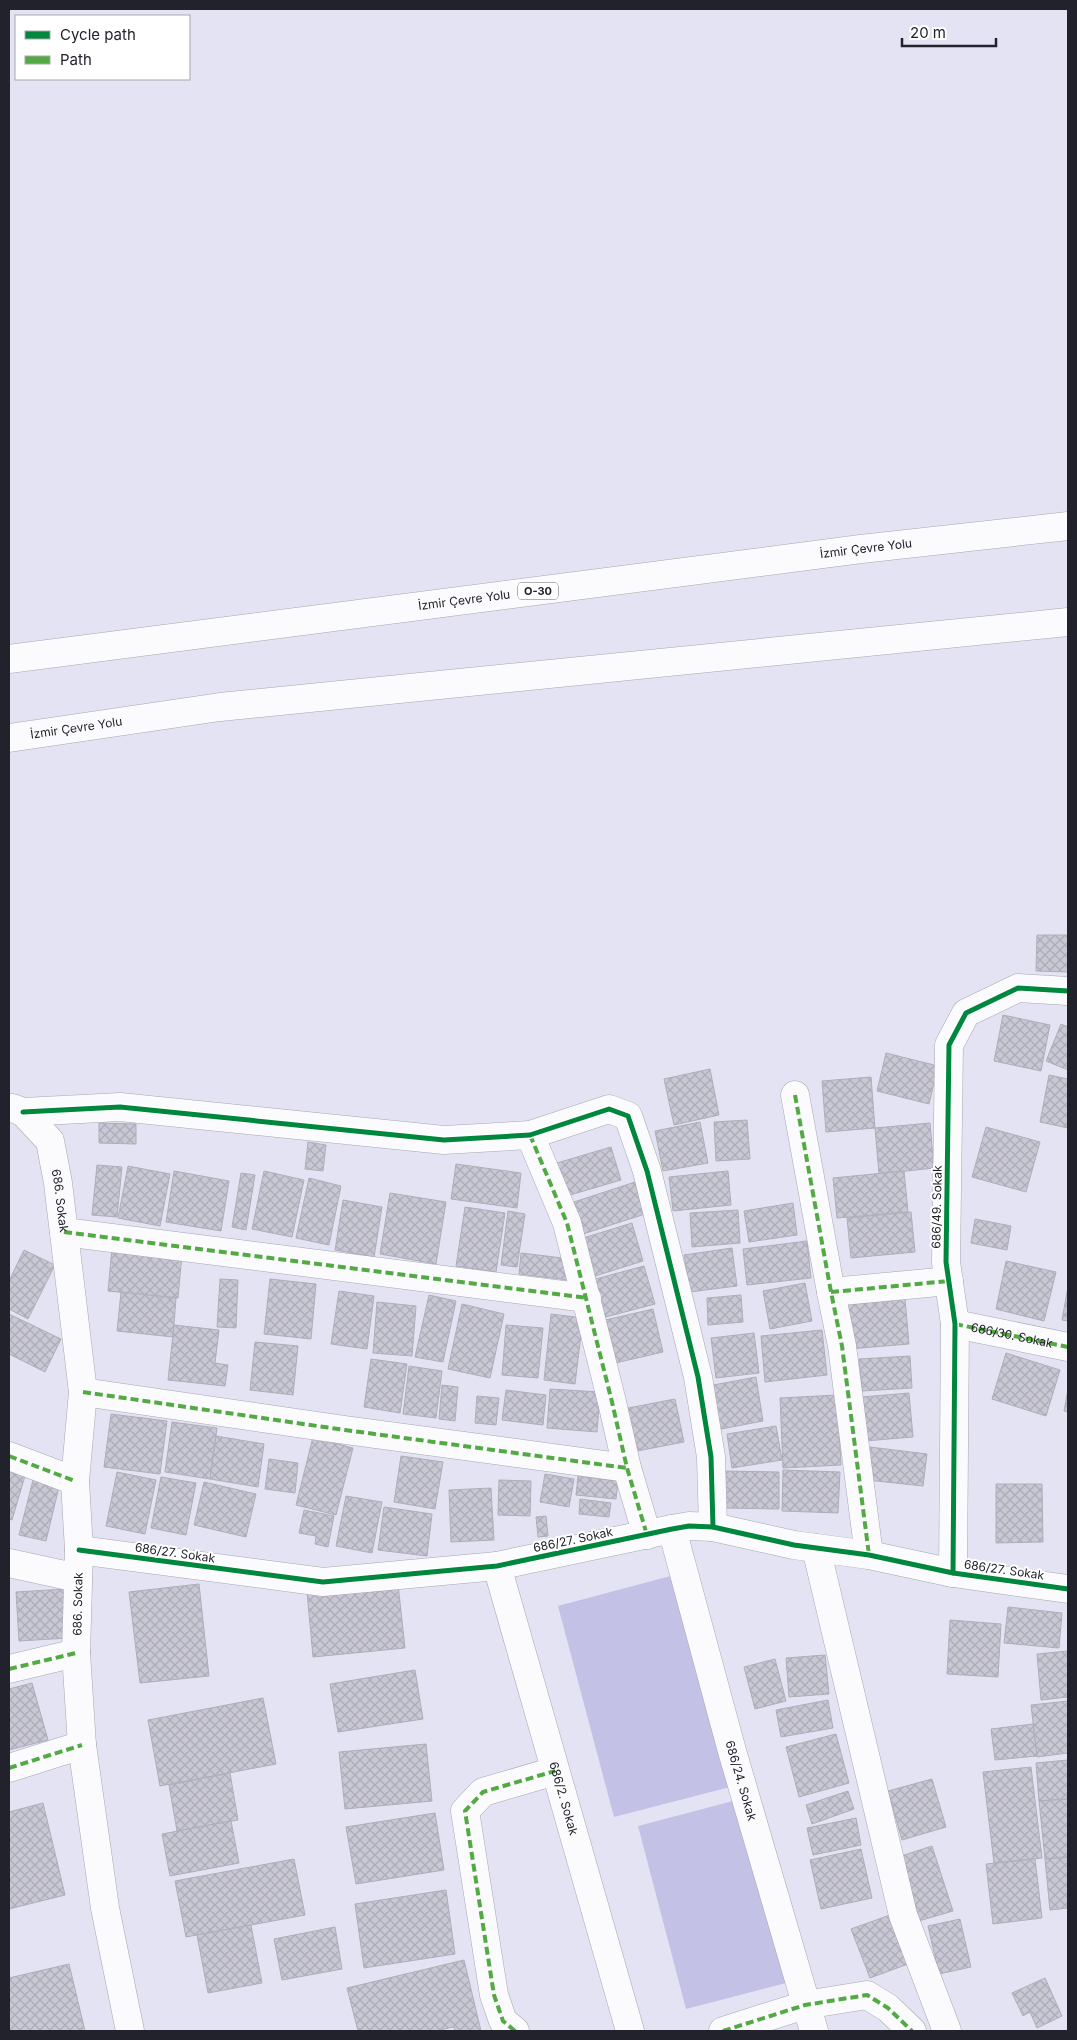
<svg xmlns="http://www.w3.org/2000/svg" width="1077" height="2040" font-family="Inter,sans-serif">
<defs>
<pattern id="building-cross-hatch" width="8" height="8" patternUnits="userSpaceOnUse" patternTransform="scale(1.25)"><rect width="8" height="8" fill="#c8c7d4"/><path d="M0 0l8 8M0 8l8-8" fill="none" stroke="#acabb6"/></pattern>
</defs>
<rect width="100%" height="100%" fill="#e3e3f3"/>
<!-- pitch -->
<g fill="#c3c1e6">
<polygon points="678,1574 734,1786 614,1817 558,1606"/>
<polygon points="737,1800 786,1983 686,2009 638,1826"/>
</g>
<!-- building -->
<g fill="url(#building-cross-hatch)" stroke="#aeaeba">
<polygon points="1037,935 1068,935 1068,972 1036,971"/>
<polygon points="1003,1015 1050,1025 1041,1071 994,1061"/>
<polygon points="1061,1024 1068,1027 1068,1070 1046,1061"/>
<polygon points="886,1053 938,1066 929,1104 877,1091"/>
<polygon points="710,1069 719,1115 674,1125 664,1079"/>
<polygon points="1049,1075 1068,1079 1068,1128 1040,1122"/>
<polygon points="871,1077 875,1128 826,1132 822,1081"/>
<polygon points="747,1120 750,1159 716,1161 714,1122"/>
<polygon points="700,1122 708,1163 663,1171 655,1131"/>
<polygon points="99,1123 136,1124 136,1144 99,1143"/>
<polygon points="930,1123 934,1168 879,1174 875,1128"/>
<polygon points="986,1127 1040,1142 1026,1192 972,1177"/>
<polygon points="308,1142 326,1145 323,1171 305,1169"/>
<polygon points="611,1147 621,1180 560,1198 550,1165"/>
<polygon points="456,1164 521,1173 517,1208 451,1199"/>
<polygon points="97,1165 122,1167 117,1217 92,1215"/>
<polygon points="128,1166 170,1174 160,1226 118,1218"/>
<polygon points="174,1171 229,1181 221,1231 166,1222"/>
<polygon points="264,1171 304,1180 292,1237 252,1229"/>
<polygon points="728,1171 731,1205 673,1211 669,1177"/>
<polygon points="904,1171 908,1212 837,1218 833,1178"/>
<polygon points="241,1173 255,1175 246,1230 232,1227"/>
<polygon points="309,1178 341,1186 329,1245 296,1238"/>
<polygon points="635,1182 645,1214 580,1235 571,1203"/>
<polygon points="390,1193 446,1202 436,1264 380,1254"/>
<polygon points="343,1200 382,1207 374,1257 335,1250"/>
<polygon points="793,1203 797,1235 749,1242 744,1211"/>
<polygon points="465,1207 505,1213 496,1272 456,1266"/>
<polygon points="738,1210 740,1243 692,1247 690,1213"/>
<polygon points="508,1211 525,1214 517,1267 501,1265"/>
<polygon points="911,1212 915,1252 851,1258 847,1218"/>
<polygon points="975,1219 1011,1226 1007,1250 971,1243"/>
<polygon points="632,1223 643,1261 592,1277 580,1239"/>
<polygon points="807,1241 811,1278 747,1285 743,1249"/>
<polygon points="112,1248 182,1255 178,1298 108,1291"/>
<polygon points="732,1248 737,1286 690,1292 684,1255"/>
<polygon points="24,1250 55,1265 28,1319 9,1309 9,1281"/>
<polygon points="521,1253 571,1259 568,1280 519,1274"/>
<polygon points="1006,1261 1056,1272 1044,1321 996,1309"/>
<polygon points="644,1266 655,1304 602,1318 592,1280"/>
<polygon points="220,1279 238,1280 236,1328 217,1327"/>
<polygon points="270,1279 316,1284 311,1339 264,1334"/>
<polygon points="805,1283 812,1321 770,1329 763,1291"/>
<polygon points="1068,1287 1068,1321 1062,1320"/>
<polygon points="339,1291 374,1296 367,1349 331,1344"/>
<polygon points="121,1292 176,1298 173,1337 117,1331"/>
<polygon points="429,1295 456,1301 443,1362 415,1357"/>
<polygon points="741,1295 743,1322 708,1325 707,1298"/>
<polygon points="905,1299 909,1344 849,1349 845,1305"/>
<polygon points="377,1302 416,1306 412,1356 373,1353"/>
<polygon points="462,1304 504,1314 490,1378 448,1369"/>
<polygon points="653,1309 663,1352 611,1364 601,1321"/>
<polygon points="9,1314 61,1339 45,1372 9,1354"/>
<polygon points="551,1314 583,1318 575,1384 544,1380"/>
<polygon points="174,1325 219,1330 215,1363 228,1365 225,1386 168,1380"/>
<polygon points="506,1325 543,1328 538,1378 502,1375"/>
<polygon points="822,1330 827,1375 765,1382 761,1336"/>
<polygon points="754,1333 759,1373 716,1378 711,1338"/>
<polygon points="255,1342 298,1346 293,1395 250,1390"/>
<polygon points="1006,1353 1060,1370 1046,1416 992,1399"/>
<polygon points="910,1356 912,1388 862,1391 859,1359"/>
<polygon points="371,1359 407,1364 400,1413 364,1407"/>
<polygon points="409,1366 442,1371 436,1418 403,1414"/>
<polygon points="756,1377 763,1421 716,1430 708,1386"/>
<polygon points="442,1385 458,1387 455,1421 439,1419"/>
<polygon points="550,1389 600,1392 597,1432 547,1428"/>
<polygon points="1068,1389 1068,1412 1064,1411"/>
<polygon points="506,1390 546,1395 543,1425 502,1420"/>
<polygon points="909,1393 913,1437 865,1441 862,1397"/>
<polygon points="837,1395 841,1465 783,1468 780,1398"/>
<polygon points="477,1396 499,1398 496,1425 475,1423"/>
<polygon points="675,1399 684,1442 632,1452 623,1409"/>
<polygon points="111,1414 167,1421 160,1474 104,1467"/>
<polygon points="172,1422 217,1428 210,1479 165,1472"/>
<polygon points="776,1426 782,1460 732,1468 727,1434"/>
<polygon points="216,1436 264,1444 258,1487 210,1479"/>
<polygon points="313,1437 353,1448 336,1515 296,1505"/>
<polygon points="870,1447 927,1454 923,1486 867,1480"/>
<polygon points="401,1456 443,1462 435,1509 394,1502"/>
<polygon points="269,1459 298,1463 295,1493 265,1489"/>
<polygon points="9,1464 27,1469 12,1520 9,1519"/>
<polygon points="783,1470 840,1472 838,1513 782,1511"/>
<polygon points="724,1471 779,1472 779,1509 724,1508"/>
<polygon points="117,1472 156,1480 145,1534 106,1526"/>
<polygon points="545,1474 574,1479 569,1507 540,1502"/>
<polygon points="578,1476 618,1481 616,1499 576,1495"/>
<polygon points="161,1477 196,1483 186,1535 151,1528"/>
<polygon points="33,1480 59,1487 46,1541 19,1535"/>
<polygon points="499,1480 531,1481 530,1516 498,1515"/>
<polygon points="204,1482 256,1494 246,1537 194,1525"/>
<polygon points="996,1484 1042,1484 1043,1542 996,1543"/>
<polygon points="491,1488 494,1540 451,1542 449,1490"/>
<polygon points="346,1496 382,1502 372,1553 336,1546"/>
<polygon points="580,1499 611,1503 609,1517 579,1514"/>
<polygon points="384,1507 432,1514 427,1556 378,1550"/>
<polygon points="304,1510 334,1516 328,1547 315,1544 316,1536 299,1533"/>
<polygon points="546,1516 548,1536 538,1537 536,1517"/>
<polygon points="199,1584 209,1676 140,1683 129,1592"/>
<polygon points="398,1584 405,1648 313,1657 307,1592"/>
<polygon points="65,1589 68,1638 19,1641 16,1592"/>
<polygon points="1008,1607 1062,1613 1059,1648 1004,1643"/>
<polygon points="950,1620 1001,1624 998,1677 947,1674"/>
<polygon points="1068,1651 1068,1697 1041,1700 1037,1654"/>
<polygon points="825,1655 829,1694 789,1697 786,1658"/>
<polygon points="775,1659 786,1701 755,1709 744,1667"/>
<polygon points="415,1670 423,1719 338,1732 330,1684"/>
<polygon points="32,1683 48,1740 9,1750 9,1689"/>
<polygon points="263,1698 276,1764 160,1786 148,1720"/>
<polygon points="828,1700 833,1728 781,1737 776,1710"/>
<polygon points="1068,1701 1068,1753 1037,1757 1031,1705"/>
<polygon points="1033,1724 1037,1756 995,1760 991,1729"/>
<polygon points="836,1734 849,1783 799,1797 786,1747"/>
<polygon points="426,1744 432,1801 345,1809 339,1752"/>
<polygon points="1068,1760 1068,1799 1039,1801 1036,1763"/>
<polygon points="1031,1767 1042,1858 994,1863 983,1772"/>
<polygon points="230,1773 238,1820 177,1831 169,1785"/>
<polygon points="932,1779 946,1827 902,1840 888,1791"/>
<polygon points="848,1791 854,1809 812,1824 806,1805"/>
<polygon points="1068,1799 1068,1857 1045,1859 1039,1801"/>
<polygon points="43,1803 65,1895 9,1909 9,1812"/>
<polygon points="435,1813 444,1870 356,1884 346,1827"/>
<polygon points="856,1818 861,1845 813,1855 807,1828"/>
<polygon points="231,1821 239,1863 170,1876 162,1834"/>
<polygon points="932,1846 953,1911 915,1922 895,1858"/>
<polygon points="861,1849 872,1898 821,1909 810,1860"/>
<polygon points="1068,1857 1068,1908 1050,1910 1045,1859"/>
<polygon points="294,1859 305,1915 186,1937 175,1881"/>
<polygon points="1035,1859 1042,1918 993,1924 986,1864"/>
<polygon points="446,1890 455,1954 364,1968 355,1904"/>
<polygon points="890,1915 908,1964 870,1978 851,1929"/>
<polygon points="960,1919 971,1967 939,1974 928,1926"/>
<polygon points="251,1925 262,1983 208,1993 197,1935"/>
<polygon points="335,1927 342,1969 282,1980 274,1939"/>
<polygon points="464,1960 481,2031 455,2031 454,2027 435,2031 358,2031 347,1988"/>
<polygon points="69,1964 85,2031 9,2031 9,1978"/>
<polygon points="1045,1978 1062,2016 1037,2028 1030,2012 1023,2016 1012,1993"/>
</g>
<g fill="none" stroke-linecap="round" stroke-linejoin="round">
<defs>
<g id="minor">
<polyline points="795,1095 831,1292 842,1346 869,1555"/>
<path id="s1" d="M12 1108 23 1112 50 1141 58 1183 83 1392 75 1481 79 1550 76 1653 82 1745 105 1908 130 2031"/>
<polyline points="23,1112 120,1107 444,1140 530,1135 609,1109 628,1116 647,1171 698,1377 711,1457 713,1527"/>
<polyline points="530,1135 567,1223 612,1402 627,1468 647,1535"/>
<polyline points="64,1232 587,1298"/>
<polyline points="831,1292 949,1281"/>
<polyline points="955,1324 1068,1347"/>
<polyline points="83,1392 345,1430 627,1468"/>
<polyline points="9,1456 75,1481"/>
<path id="s2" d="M672 1529 732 1751 814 2031"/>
<polyline points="816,1548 903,1915 947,2031"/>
<polyline points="79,1550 323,1582 497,1566 672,1529 689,1526 713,1527 794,1545 869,1555 953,1573 1068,1589"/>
<polyline points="9,1563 78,1578"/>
<path id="s3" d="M497 1566 630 2031"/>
<polyline points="953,1573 955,1324 946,1262 949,1045 966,1013 1018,988 1068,991"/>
<polyline points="9,1669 76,1653"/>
<polyline points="9,1768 82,1745"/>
<polyline points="515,2031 503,2021 494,1995 465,1811 483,1792 555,1771"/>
<polyline points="723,2031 805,2005 867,1995 888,2008 912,2031"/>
</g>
<g id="highway">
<path id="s4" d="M9 659 861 549 1068 526"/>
<path id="s5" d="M9 738 220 707 1068 622"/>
</g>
</defs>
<!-- minor casing -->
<use href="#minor" stroke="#a7a6b3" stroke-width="29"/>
<!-- highway casing -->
<use href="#highway" stroke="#a7a6b3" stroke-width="29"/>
<!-- minor -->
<use href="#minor" stroke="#fbfbfd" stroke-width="28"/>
<!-- highway -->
<use href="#highway" stroke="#fbfbfd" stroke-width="28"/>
<!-- quiet -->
<g stroke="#53aa44" stroke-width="4" stroke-dasharray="8 4" stroke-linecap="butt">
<polyline points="795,1095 831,1292 842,1346 869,1555"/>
<polyline points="530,1135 567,1223 612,1402 627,1468 647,1535"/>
<polyline points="64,1232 587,1298"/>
<polyline points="831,1292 949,1281"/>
<path id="s6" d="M955 1324 1068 1347"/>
<polyline points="83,1392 345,1430 627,1468"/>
<polyline points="9,1456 75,1481"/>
<polyline points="9,1669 76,1653"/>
<polyline points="9,1768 82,1745"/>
<polyline points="515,2031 503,2021 494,1995 465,1811 483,1792 555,1771"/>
<polyline points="723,2031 805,2005 867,1995 888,2008 912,2031"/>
</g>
<defs>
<g id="cycleway">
<polyline points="23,1112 120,1107 444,1140 530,1135 609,1109 628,1116 647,1171 698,1377 711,1457 713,1527"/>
<polyline points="79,1550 323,1582 497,1566 672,1529 689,1526 713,1527 794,1545 869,1555 953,1573 1068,1589"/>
<polyline points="953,1573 955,1324 946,1262 949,1045 966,1013 1018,988 1068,991"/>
</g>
</defs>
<!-- cycleway casing -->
<use href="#cycleway" stroke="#fff" stroke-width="8"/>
<!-- cycleway -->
<use href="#cycleway" stroke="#00873e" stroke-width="5"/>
</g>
<g text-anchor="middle" stroke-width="4" stroke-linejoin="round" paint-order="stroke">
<!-- shield labels -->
<rect fill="#fff" stroke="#64646b" stroke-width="1" x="518" y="582.5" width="40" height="17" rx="4"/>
<g font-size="11" font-weight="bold" fill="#22222c">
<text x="538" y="595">O-30</text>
</g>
<!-- street labels -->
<g font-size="12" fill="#22222c" stroke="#fff">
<text dy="4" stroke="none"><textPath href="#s4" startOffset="864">İzmir Çevre Yolu</textPath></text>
<text dy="4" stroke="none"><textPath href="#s4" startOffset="459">İzmir Çevre Yolu</textPath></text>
<text dy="4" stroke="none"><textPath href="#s5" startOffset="68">İzmir Çevre Yolu</textPath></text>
<text dy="4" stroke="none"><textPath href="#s1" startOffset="112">686. Sokak</textPath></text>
<text transform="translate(937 1207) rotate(-89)" y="4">686/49. Sokak</text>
<text dy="4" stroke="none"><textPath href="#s6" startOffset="58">686/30. Sokak</textPath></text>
<text transform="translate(573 1540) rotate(-12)" y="4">686/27. Sokak</text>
<text transform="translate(175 1553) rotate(8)" y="4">686/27. Sokak</text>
<text transform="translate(1004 1570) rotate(8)" y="4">686/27. Sokak</text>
<text transform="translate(78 1604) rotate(-89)" y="4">686. Sokak</text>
<text dy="4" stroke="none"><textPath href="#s2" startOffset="261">686/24. Sokak</textPath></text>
<text dy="4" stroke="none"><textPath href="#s3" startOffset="242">686/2. Sokak</textPath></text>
</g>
</g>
<!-- border -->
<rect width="1077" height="2040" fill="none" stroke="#22222c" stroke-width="20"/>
<!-- legend -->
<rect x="15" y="15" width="175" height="65" fill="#ffffff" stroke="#a7a7ab"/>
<rect x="25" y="31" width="25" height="8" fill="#00873e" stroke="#a7a7ab"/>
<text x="60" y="40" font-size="15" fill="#22222c">Cycle path</text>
<rect x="25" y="56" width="25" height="8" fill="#53aa44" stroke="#a7a7ab"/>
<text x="60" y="65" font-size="15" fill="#22222c">Path</text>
<!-- scale -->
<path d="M902 38v8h94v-8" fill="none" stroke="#22222c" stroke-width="2.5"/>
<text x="910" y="38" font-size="15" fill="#22222c" stroke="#ffffff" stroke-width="4" paint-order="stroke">20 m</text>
</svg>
